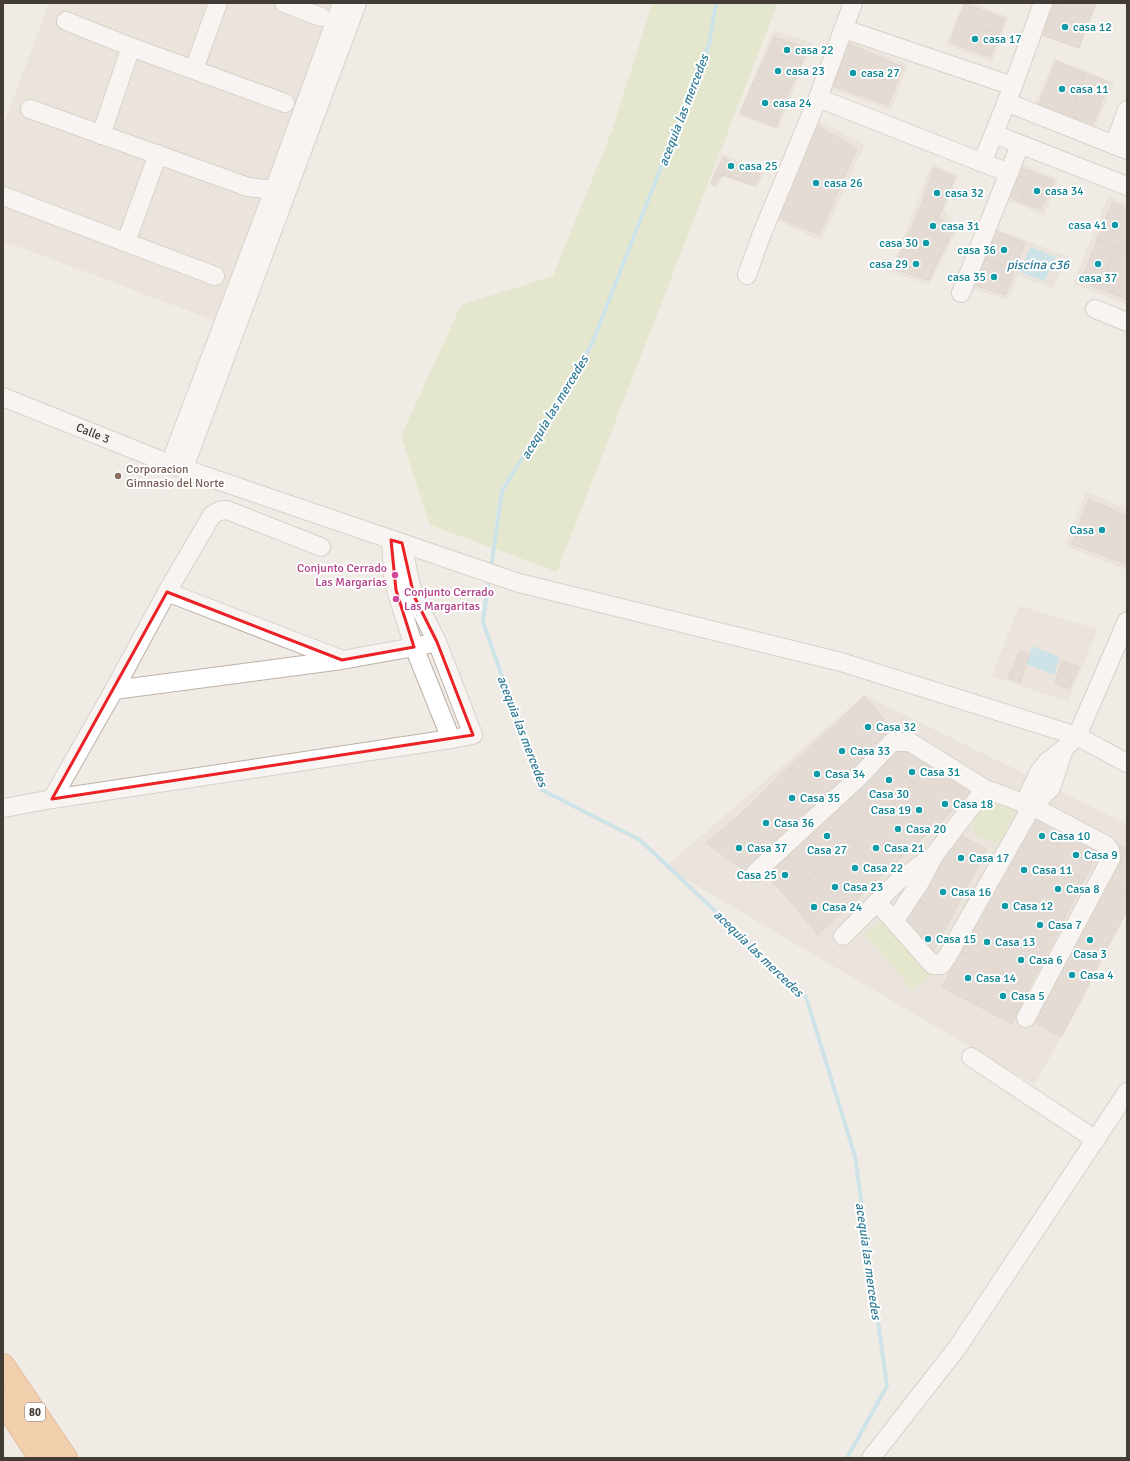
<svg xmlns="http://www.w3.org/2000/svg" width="1130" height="1461" font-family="Signika,sans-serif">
<rect width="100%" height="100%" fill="#f1ebe5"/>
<!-- residential -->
<g fill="#e5dcd3">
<polygon points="49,3 368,3 245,332 3,241 3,126"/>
<polygon points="962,3 973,3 1009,17 992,62 946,45"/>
<polygon points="773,30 813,43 778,130 738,115"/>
<polygon points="846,39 908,64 891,111 828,88"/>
<polygon points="1054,58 1114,82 1095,129 1034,106"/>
<polygon points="814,118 865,145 821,241 771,218"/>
<polygon points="721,153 765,172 757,188 725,175 716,187 709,185"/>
<polygon points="1018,162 1059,179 1044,215 1003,199"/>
<polygon points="932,164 959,175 944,211 959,227 929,285 890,272"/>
<polygon points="1108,196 1127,204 1127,305 1073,284"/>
<polygon points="992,227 1067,256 1053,289 1018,276 1008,300 968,288"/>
<polygon points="1086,491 1127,509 1127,570 1065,546"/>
<polygon points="1019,606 1098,629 1068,702 992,676"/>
<polygon points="864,695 1127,824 1127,912 1035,1085 665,867"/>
</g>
<!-- green -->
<g fill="#d5e3af">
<polygon points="652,3 778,3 557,572 430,525 401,436 461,305 553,276 613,128"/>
<polygon points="984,794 1018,805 999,845 974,834 973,808 984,806"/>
<polygon points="892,915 936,974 912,990 865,933"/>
</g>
<!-- water -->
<g fill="#a4daeb">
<polygon points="1030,247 1056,257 1045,281 1020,272"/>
<polygon points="1032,646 1060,657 1054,675 1026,664"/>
</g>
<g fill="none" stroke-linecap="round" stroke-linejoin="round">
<!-- stream -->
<g stroke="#a4daeb" stroke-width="4">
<polyline points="491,568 502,491 591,346 709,45 716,3"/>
<polyline points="489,577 483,622 542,790 640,840 806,997 855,1156 887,1386 847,1458"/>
</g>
</g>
<!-- building -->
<g fill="#d5c8be" stroke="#ccbcaf">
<polygon points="1053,3 1096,3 1090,19 1052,6"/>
<polygon points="965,4 1005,19 999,35 959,19"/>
<polygon points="1052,6 1090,19 1079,48 1041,35"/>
<polygon points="959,19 999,35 990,57 950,42"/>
<polygon points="774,37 807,48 802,62 768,51"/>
<polygon points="847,43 903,67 896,85 842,62"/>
<polygon points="768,51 802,62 789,92 755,79"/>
<polygon points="1056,61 1084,73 1070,116 1039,105"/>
<polygon points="842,62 896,85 888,105 833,86"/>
<polygon points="1084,73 1109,82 1093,124 1070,116"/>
<polygon points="755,79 789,92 776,127 740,113"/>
<polygon points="815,124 857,149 819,234 776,217"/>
<polygon points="723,158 760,174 755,186 722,175 715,185 711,183"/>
<polygon points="1020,167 1033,172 1020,202 1007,196"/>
<polygon points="934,168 955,177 938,218 920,209"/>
<polygon points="1033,172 1054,181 1041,209 1020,202"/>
<polygon points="1112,202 1127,209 1126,251 1097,240"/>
<polygon points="920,209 954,226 948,242 913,225"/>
<polygon points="913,225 948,242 939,259 904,244"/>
<polygon points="994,230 1025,243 1015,269 983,258"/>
<polygon points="1097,240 1115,247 1100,289 1081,281"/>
<polygon points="904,244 939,259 929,280 894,269"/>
<polygon points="1115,247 1127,252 1127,299 1100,289"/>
<polygon points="983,258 1015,269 1005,295 974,285"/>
<polygon points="1089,499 1127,516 1127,564 1072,544"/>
<polygon points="1020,651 1030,654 1020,683 1008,678"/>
<polygon points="1062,661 1079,667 1069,689 1055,683"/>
<polygon points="864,696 896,733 872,757 839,721"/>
<polygon points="839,721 872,757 846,780 813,744"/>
<polygon points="813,744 846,780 821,804 788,768"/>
<polygon points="901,744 935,761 914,783 884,761"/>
<polygon points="884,761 914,783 893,801 865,777"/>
<polygon points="935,761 973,788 944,819 914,783"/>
<polygon points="788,768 821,804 796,829 762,793"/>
<polygon points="865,777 893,801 872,820 844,796"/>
<polygon points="914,783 944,819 923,838 893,801"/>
<polygon points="762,793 796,829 770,853 737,817"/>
<polygon points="844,796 872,820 851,839 823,814"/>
<polygon points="893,801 923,838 902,857 872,820"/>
<polygon points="1035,810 1069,828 1050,862 1016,844"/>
<polygon points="823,814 851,839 830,859 803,833"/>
<polygon points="737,817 770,853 747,872 706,843"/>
<polygon points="872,820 902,857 881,876 851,839"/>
<polygon points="1069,828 1101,847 1084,880 1050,862"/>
<polygon points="954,831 987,850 969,883 935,865"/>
<polygon points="803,833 830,859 809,878 782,851"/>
<polygon points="851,839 881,876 860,896 830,859"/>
<polygon points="1016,844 1050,862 1032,898 997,879"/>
<polygon points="1119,844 1127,849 1127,894 1101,879"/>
<polygon points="782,851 809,878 788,898 761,871"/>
<polygon points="830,859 860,896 839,915 809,878"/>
<polygon points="1050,862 1084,880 1066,916 1032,898"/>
<polygon points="935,865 969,883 951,918 917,900"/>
<polygon points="809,878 839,915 818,935 788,898"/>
<polygon points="997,879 1032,898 1014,933 978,914"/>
<polygon points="1101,879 1127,894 1127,910 1116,931 1082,913"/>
<polygon points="1032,898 1066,916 1048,951 1014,933"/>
<polygon points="917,900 951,918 932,954 900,924"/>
<polygon points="1082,913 1116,931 1098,966 1064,948"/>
<polygon points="978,914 1014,933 995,969 960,951"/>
<polygon points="1014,933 1048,951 1029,987 995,969"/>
<polygon points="1064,948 1098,966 1080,1002 1046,984"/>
<polygon points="960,951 995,969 976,1005 942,987"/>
<polygon points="995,969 1029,987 1012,1024 976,1005"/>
<polygon points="1046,984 1080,1002 1061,1037 1027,1019"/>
</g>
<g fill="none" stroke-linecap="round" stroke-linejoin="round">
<defs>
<g id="minor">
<polyline points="284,3 321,17"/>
<polyline points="66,21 131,47 285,103"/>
<polyline points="844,29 1013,86"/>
<polyline points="194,69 218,3"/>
<polyline points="818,98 1009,173"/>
<polyline points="1006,102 1127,150"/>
<polyline points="30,109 248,187 274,190 285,193"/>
<polyline points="994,134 1127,186"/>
<polyline points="101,135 131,47"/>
<polyline points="1114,145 1127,110"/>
<polyline points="982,163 1013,86 1043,3"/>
<polyline points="3,196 215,276"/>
<polyline points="126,242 158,154"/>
<polyline points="747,275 761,236 818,98 853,3"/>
<polyline points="961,293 1020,145"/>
<polyline points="1095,309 1127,322"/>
<path id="s1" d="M3 397 170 464 519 583 841 662 1077 736 1127 763"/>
<polyline points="170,464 274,190 342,3"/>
<polyline points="184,468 357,3"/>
<polyline points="391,540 393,576 396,590 414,647 451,739"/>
<polyline points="167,592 340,659"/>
<polyline points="114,690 342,660 414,647 437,642"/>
<polyline points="52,799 114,690 167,592 212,515 219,511 227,510 321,547"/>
<polyline points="1024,804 1039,772 1047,762 1064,749 1077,736 1127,621"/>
<polyline points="4,808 52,799 451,739 473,735 437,642 414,596 410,582 402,543"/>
<polyline points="755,873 858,778 892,742 910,742 985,789 1032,806 1106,845 1110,850 1111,858 1026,1018"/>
<polyline points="878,903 933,965 941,965 947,957 1032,806 1051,788 1064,749"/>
<polyline points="895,920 919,884 935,854 985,789"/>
<polyline points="843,936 898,881 931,857"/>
<polyline points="971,1057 1096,1140"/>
<polyline points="871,1458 957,1348 1127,1092"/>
</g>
<g id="highway">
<polyline points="3,1365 66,1458"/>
<polyline points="3,1401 40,1458"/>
</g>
</defs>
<!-- minor casing -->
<use href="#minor" stroke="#bcb1a8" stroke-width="20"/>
<!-- highway casing -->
<use href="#highway" stroke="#d2823d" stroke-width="24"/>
<!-- minor -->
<use href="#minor" stroke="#fff" stroke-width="18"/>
<!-- highway -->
<use href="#highway" stroke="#f4b06c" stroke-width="22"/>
</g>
<!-- marked area -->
<path d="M0 0H1130V1461H0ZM391 540 402 543 414 596 437 642 473 735 52 799 167 592 342 660 414 647 396 590Z" fill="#f1ebe5" fill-opacity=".55" fill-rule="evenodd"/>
<path fill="none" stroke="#ec2125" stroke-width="3" stroke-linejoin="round" d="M391 540 402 543 414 596 437 642 473 735 52 799 167 592 342 660 414 647 396 590Z"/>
<!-- markers -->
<g fill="#0f9aa8" stroke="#fff" stroke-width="1.5">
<circle cx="1065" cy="27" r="4"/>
<circle cx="975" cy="39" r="4"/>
<circle cx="787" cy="50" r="4"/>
<circle cx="778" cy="71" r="4"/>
<circle cx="853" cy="73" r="4"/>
<circle cx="1062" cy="89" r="4"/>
<circle cx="765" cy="103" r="4"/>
<circle cx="731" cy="166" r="4"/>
<circle cx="816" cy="183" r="4"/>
<circle cx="1037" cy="191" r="4"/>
<circle cx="937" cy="193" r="4"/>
<circle cx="1115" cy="225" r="4"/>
<circle cx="933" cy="226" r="4"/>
<circle cx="926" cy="243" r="4"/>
<circle cx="1004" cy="250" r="4"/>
<circle cx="916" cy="264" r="4"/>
<circle cx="1098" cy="264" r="4"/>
<circle cx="994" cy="277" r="4"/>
<circle cx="1102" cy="530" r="4"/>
<circle cx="868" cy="727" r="4"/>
<circle cx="842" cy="751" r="4"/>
<circle cx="912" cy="772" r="4"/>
<circle cx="817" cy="774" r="4"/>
<circle cx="889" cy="780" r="4"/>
<circle cx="792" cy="798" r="4"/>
<circle cx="945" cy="804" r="4"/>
<circle cx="919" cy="810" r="4"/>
<circle cx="766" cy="823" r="4"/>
<circle cx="898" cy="829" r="4"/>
<circle cx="827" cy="836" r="4"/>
<circle cx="1042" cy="836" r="4"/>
<circle cx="739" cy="848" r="4"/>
<circle cx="876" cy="848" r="4"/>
<circle cx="1076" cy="855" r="4"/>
<circle cx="961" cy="858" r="4"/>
<circle cx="855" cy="868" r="4"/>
<circle cx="1024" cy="870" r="4"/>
<circle cx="785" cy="875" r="4"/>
<circle cx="835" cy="887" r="4"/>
<circle cx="1058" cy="889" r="4"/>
<circle cx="943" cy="892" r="4"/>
<circle cx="1005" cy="906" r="4"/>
<circle cx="814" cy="907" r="4"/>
<circle cx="1040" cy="925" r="4"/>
<circle cx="928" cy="939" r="4"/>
<circle cx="1090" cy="940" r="4"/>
<circle cx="987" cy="942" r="4"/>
<circle cx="1021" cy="960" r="4"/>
<circle cx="1072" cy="975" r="4"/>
<circle cx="968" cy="978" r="4"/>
<circle cx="1003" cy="996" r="4"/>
</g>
<circle fill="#8d6e63" stroke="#fff" stroke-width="1.5" cx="118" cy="476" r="4"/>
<g fill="#d1479c" stroke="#fff" stroke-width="1.5">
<circle cx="395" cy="575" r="4"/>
<circle cx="396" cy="599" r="4"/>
</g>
<g text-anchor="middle" stroke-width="4" stroke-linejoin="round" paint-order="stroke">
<!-- shield labels -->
<rect fill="#fff" stroke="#7b7672" stroke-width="1" x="25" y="1403" width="20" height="18" rx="3"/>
<g font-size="11" font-weight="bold" fill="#433b35">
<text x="35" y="1416">80</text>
</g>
<!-- culture labels -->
<g font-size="12" fill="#0d838f" stroke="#fff" text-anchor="start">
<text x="1073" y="31">casa 12</text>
<text x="983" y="43">casa 17</text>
<text x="795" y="54">casa 22</text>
<text x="786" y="75">casa 23</text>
<text x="861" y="77">casa 27</text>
<text x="1070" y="93">casa 11</text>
<text x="773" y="107">casa 24</text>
<text x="739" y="170">casa 25</text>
<text x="824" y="187">casa 26</text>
<text x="1045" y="195">casa 34</text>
<text x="945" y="197">casa 32</text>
<text x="1107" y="229" text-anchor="end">casa 41</text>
<text x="941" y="230">casa 31</text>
<text x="918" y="247" text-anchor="end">casa 30</text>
<text x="996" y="254" text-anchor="end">casa 36</text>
<text x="908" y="268" text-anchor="end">casa 29</text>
<text x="986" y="281" text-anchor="end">casa 35</text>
<text x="1098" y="282" text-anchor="middle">casa 37</text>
<text x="1094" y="534" text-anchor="end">Casa</text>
<text x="876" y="731">Casa 32</text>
<text x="850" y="755">Casa 33</text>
<text x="920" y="776">Casa 31</text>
<text x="825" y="778">Casa 34</text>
<text x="889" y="798" text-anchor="middle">Casa 30</text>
<text x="800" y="802">Casa 35</text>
<text x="953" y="808">Casa 18</text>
<text x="911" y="814" text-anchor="end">Casa 19</text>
<text x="774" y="827">Casa 36</text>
<text x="906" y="833">Casa 20</text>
<text x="1050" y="840">Casa 10</text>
<text x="747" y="852">Casa 37</text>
<text x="884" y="852">Casa 21</text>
<text x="827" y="854" text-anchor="middle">Casa 27</text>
<text x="1084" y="859">Casa 9</text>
<text x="969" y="862">Casa 17</text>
<text x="863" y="872">Casa 22</text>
<text x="1032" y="874">Casa 11</text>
<text x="777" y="879" text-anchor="end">Casa 25</text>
<text x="843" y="891">Casa 23</text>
<text x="1066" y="893">Casa 8</text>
<text x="951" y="896">Casa 16</text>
<text x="1013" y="910">Casa 12</text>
<text x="822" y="911">Casa 24</text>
<text x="1048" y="929">Casa 7</text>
<text x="936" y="943">Casa 15</text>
<text x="995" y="946">Casa 13</text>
<text x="1090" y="958" text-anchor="middle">Casa 3</text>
<text x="1029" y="964">Casa 6</text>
<text x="1080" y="979">Casa 4</text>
<text x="976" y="982">Casa 14</text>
<text x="1011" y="1000">Casa 5</text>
</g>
<!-- street labels -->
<g font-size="12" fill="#433b35" stroke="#fff">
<text dy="4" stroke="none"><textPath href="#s1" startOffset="97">Calle 3</textPath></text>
</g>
<!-- education labels -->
<g font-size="12" fill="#785e54" stroke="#fff" text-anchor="start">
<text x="126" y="473">Corporacion<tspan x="126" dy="14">Gimnasio del Norte</tspan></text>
</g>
<!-- hotel labels -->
<g font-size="12" fill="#b23c85" stroke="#fff" text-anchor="end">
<text x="387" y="572">Conjunto Cerrado<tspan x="387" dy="14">Las Margarias</tspan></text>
<text x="404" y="596" text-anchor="start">Conjunto Cerrado<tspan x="404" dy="14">Las Margaritas</tspan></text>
</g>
<!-- water labels -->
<g font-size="13" font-style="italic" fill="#327e98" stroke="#fff">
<text transform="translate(683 110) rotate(-69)" y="5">acequia las mercedes</text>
<text x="1038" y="269">piscina c36</text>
<text transform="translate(554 407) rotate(-59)" y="5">acequia las mercedes</text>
<text transform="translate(523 731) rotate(69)" y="5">acequia las mercedes</text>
<text transform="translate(759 953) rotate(44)" y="5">acequia las mercedes</text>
<text transform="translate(869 1261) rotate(82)" y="5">acequia las mercedes</text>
</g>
</g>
<!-- border -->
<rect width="1130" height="1461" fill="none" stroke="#433b35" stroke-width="8"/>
</svg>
